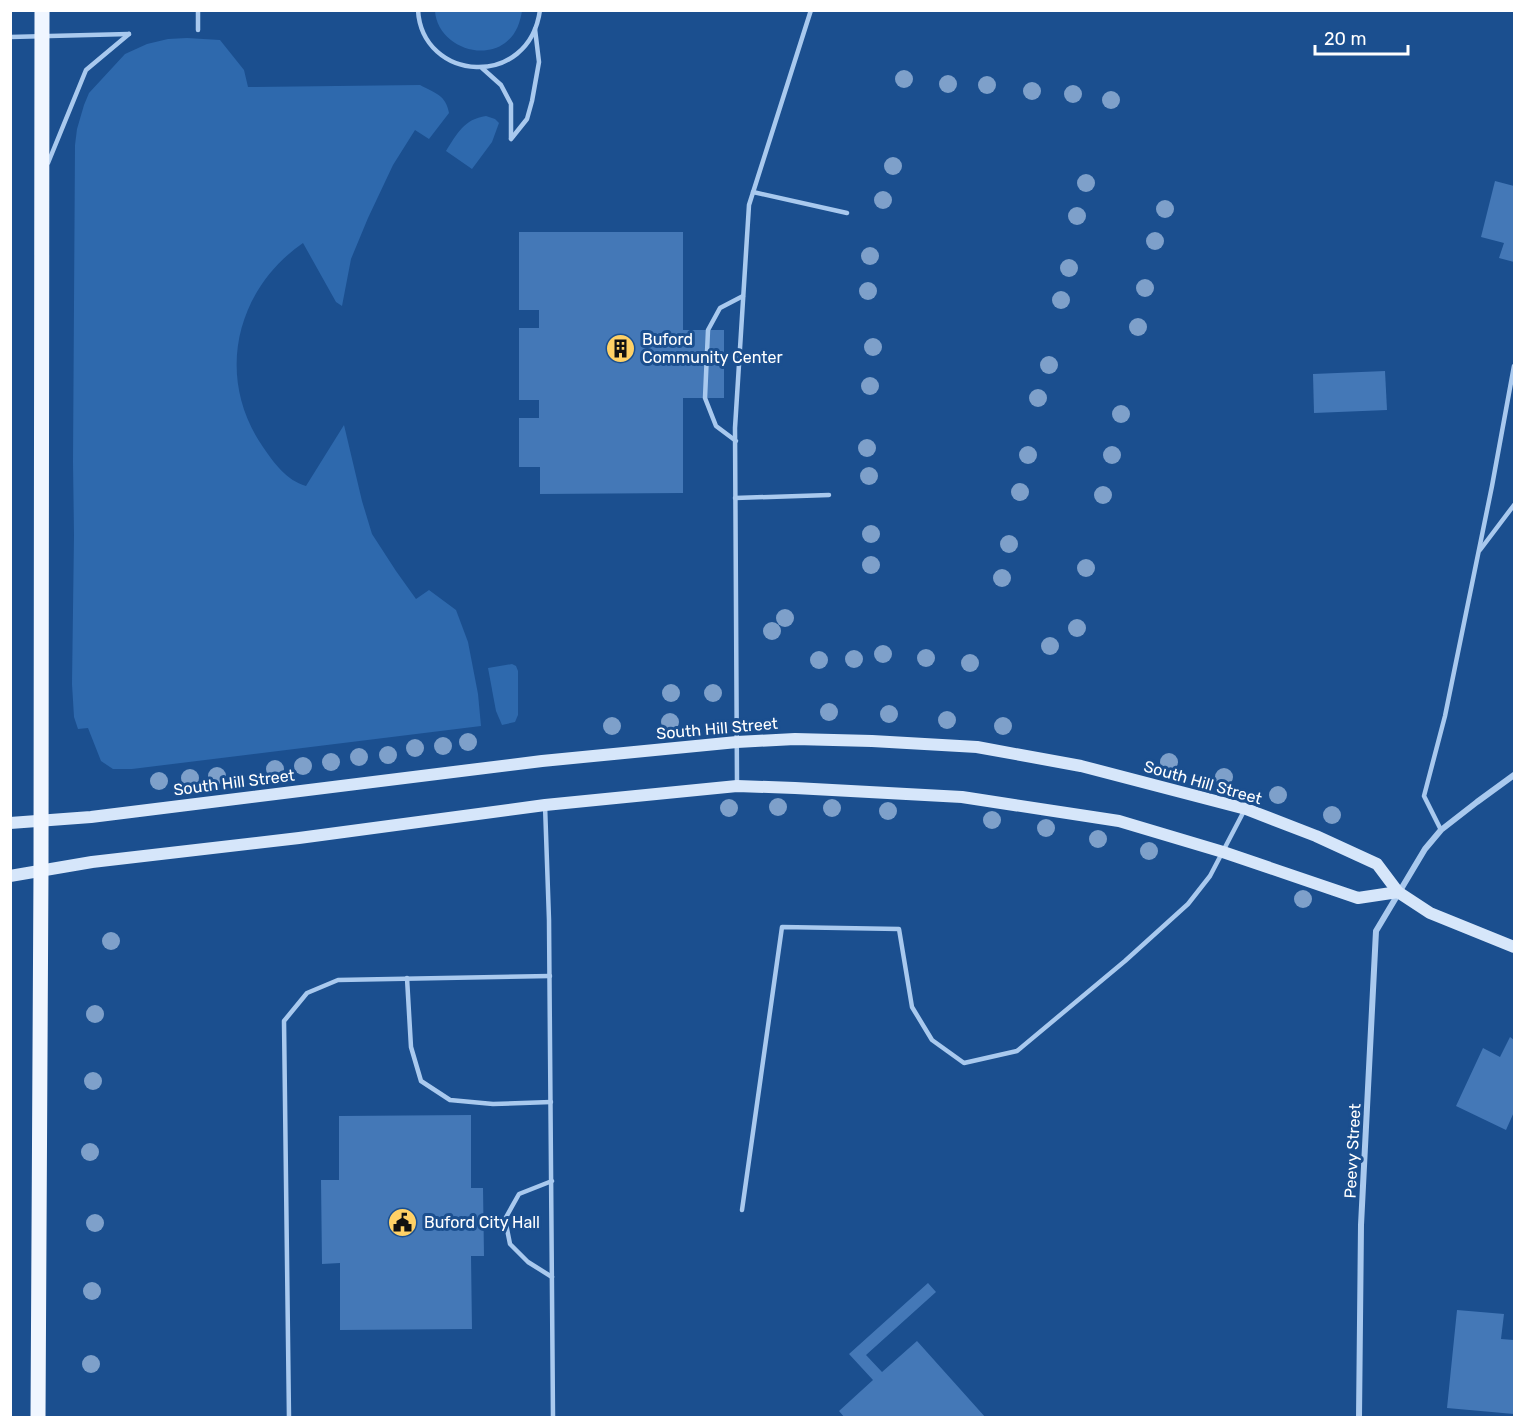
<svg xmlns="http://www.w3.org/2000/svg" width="1525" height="1428" font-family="Rubik,sans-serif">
<rect width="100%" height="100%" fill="#1b4f8f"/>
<!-- green -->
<g fill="#2e69ad">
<path d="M435 11V10L522 11C520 23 516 35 505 43 479 62 437 43 435 11Z"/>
<path d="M187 38 220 40 244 70 248 87 420 85C435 93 446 95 449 113L429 139 415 130 393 165 368 218 351 259 342 306 336 302 303 243C235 290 215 378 263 447 274 463 286 480 306 486L344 425 362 501 372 534 396 571 416 599 429 590 456 610 468 642 478 694 481 726 132 769H113L101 761 88 728 78 729 74 717 72 684 74 535 73 462 75 145 77 129 84 105 89 93 125 54 147 44 168 39Z"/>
<path d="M486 116 495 119 499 123 492 142 472 169 446 151C457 134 464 119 486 116Z"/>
<polygon points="512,664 516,666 518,671 518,715 515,722 502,725 496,711 488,668"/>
</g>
<!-- building -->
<g fill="#4478b7">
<polygon points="1495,181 1514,186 1514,262 1499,258 1504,243 1481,237"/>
<polygon points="519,232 683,232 683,330 724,330 724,398 683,398 683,493 540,494 540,467 519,467 519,418 539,418 539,400 519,400 519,328 539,328 539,310 519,310"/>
<polygon points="1385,371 1387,410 1314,413 1313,374"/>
<polygon points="1510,1037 1514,1040 1514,1112 1506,1130 1456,1106 1483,1048 1500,1057"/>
<polygon points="471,1115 471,1188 483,1188 484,1256 471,1256 472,1329 340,1330 340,1263 322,1264 321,1180 339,1180 339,1116"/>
<polygon points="928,1283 936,1292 866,1355 882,1372 917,1341 986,1418 845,1418 839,1411 873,1380 849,1354"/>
<polygon points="1457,1310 1504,1314 1501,1339 1514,1340 1514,1414 1447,1408"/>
</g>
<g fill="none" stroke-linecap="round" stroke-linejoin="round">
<!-- lane -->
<g stroke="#a9c9ee" stroke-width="4.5">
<polyline points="198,10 198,30"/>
<path d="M418 10C422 82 529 90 540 10"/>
<polyline points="10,37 129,34"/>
<polyline points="482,68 501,85 511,104 511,138"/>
<polyline points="511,139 527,119 532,101 539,62 535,29"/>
<polyline points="48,163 86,70 129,34"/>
<polyline points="753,192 847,213"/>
<polyline points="736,441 716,426 705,398 708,330 720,308 743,296"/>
<polyline points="735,498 829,495"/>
<polyline points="1480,550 1514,505"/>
<polyline points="737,784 735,428 749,205 811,10"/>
<polyline points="545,805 549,920 553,1418"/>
<polyline points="1441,830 1424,796 1445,716 1492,486 1514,366"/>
<polyline points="407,978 411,1047 421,1081 450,1100 493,1104 551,1102"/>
<polyline points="552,1181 519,1194 505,1219 510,1244 528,1262 552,1277"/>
<polyline points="742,1210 782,927 899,929 912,1007 932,1040 964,1063 1017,1051 1125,961 1188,904 1210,876 1244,811"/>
<polyline points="289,1418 284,1021 307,993 338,980 550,976"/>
</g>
<!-- street -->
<polyline stroke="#a9c9ee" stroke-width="6" points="1359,1418 1361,1225 1376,931 1425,849 1441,830 1477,802 1514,775"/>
<!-- secondary -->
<g stroke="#d6e6fa" stroke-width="12">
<polyline points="10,823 91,817 542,761 737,742 795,739 872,741 977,747 1081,766 1246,809 1316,836 1377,864 1398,892 1430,913 1514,947"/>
<polyline points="10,876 92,862 299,838 545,805 737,786 795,788 962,797 1119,821 1223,852 1358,898 1398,892"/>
</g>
<!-- primary -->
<polyline stroke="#f0f6ff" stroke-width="15" points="38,1418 41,871 42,10"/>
</g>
<!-- trees -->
<g fill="#7ea0ca">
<circle cx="904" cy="79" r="9"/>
<circle cx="948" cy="84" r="9"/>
<circle cx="987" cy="85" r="9"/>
<circle cx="1032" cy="91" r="9"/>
<circle cx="1073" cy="94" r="9"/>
<circle cx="1111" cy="100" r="9"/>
<circle cx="893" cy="166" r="9"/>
<circle cx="1086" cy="183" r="9"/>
<circle cx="883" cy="200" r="9"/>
<circle cx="1165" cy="209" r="9"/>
<circle cx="1077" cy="216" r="9"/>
<circle cx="1155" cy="241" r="9"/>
<circle cx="870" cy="256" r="9"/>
<circle cx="1069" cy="268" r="9"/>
<circle cx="1145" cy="288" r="9"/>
<circle cx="868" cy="291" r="9"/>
<circle cx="1061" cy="300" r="9"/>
<circle cx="1138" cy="327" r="9"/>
<circle cx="873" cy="347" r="9"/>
<circle cx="1049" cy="365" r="9"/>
<circle cx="870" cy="386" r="9"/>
<circle cx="1038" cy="398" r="9"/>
<circle cx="1121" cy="414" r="9"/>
<circle cx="867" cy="448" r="9"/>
<circle cx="1028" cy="455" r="9"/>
<circle cx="1112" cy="455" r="9"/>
<circle cx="869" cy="476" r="9"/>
<circle cx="1020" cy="492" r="9"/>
<circle cx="1103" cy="495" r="9"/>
<circle cx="871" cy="534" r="9"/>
<circle cx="1009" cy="544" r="9"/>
<circle cx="871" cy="565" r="9"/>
<circle cx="1086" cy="568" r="9"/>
<circle cx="1002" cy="578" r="9"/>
<circle cx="785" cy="618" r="9"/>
<circle cx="1077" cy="628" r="9"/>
<circle cx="772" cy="631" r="9"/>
<circle cx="1050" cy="646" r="9"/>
<circle cx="883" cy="654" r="9"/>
<circle cx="926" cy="658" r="9"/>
<circle cx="854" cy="659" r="9"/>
<circle cx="819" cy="660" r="9"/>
<circle cx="970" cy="663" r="9"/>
<circle cx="671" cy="693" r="9"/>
<circle cx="713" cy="693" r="9"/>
<circle cx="829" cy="712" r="9"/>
<circle cx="889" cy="714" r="9"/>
<circle cx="947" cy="720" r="9"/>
<circle cx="670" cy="722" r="9"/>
<circle cx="612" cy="726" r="9"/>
<circle cx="1003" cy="726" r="9"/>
<circle cx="468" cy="742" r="9"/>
<circle cx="443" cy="746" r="9"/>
<circle cx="415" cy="748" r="9"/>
<circle cx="388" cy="755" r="9"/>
<circle cx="359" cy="757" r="9"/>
<circle cx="331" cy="762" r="9"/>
<circle cx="1169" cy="762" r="9"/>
<circle cx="303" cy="766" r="9"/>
<circle cx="275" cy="769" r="9"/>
<circle cx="217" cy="776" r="9"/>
<circle cx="1224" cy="777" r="9"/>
<circle cx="190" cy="778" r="9"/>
<circle cx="159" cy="781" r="9"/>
<circle cx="1278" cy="795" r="9"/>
<circle cx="778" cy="807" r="9"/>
<circle cx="729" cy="808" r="9"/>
<circle cx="832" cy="808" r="9"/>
<circle cx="888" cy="811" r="9"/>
<circle cx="1332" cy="815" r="9"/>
<circle cx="992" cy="820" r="9"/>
<circle cx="1046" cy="828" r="9"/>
<circle cx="1098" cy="839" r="9"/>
<circle cx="1149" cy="851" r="9"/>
<circle cx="1303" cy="899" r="9"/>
<circle cx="111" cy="941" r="9"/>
<circle cx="95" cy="1014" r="9"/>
<circle cx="93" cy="1081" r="9"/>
<circle cx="90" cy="1152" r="9"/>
<circle cx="95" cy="1223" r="9"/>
<circle cx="92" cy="1291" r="9"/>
<circle cx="91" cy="1364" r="9"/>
</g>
<!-- icons -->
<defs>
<symbol id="building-disc" viewBox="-11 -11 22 22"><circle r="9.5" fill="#ffd166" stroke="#1b4f8f"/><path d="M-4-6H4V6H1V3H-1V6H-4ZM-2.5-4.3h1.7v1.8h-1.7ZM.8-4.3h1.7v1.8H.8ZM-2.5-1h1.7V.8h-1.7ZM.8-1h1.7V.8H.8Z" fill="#111"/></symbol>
<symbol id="civic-disc" viewBox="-11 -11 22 22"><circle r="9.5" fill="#ffd166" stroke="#1b4f8f"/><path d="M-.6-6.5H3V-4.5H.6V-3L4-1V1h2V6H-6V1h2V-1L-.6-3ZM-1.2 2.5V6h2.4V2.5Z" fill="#111"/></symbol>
</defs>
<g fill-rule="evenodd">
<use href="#building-disc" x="604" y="332" width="33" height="33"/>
<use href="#civic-disc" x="386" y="1206" width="33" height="33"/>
</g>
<g text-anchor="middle" stroke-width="6" stroke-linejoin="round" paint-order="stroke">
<!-- poi labels -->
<g font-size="16" fill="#fff" stroke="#1b4f8f" text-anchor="start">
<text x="642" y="345">Buford<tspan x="642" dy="18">Community Center</tspan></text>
<text x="424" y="1228">Buford City Hall</text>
</g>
<!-- street labels -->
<g font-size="16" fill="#fff" stroke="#1b4f8f">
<text transform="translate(717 728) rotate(-5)" y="6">South Hill Street</text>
<text transform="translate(234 782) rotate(-7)" y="6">South Hill Street</text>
<text transform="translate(1203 782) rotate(16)" y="6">South Hill Street</text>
<text transform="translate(1352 1151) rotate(-87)" y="6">Peevy Street</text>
</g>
</g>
<!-- border -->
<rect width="1525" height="1428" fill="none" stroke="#ffffff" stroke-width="24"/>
<!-- scale -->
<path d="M1315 45v9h93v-9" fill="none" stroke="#ffffff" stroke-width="3"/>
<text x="1324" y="45" font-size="18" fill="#ffffff" stroke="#1b4f8f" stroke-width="4.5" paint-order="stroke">20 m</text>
</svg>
